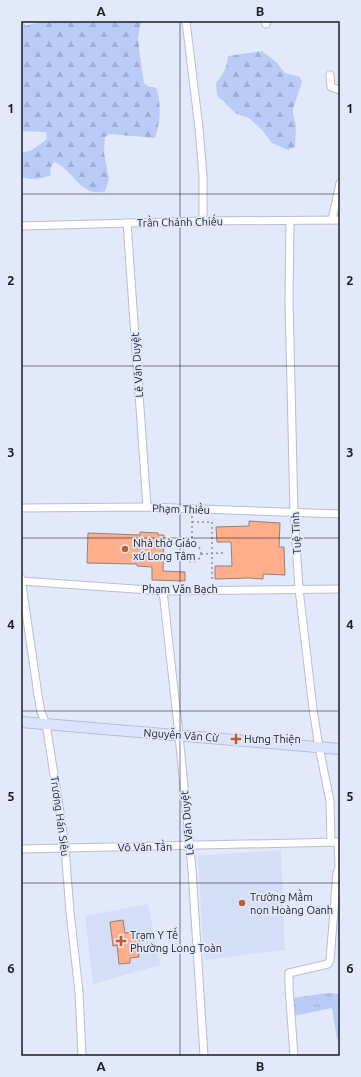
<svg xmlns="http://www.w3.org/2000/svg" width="361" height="1077" font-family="Ubuntu,sans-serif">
<defs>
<pattern id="grass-tufts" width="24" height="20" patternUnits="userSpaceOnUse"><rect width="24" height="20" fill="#b9cbf6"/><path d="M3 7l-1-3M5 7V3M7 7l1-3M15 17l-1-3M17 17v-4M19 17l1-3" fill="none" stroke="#9eaed3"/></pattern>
<pattern id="forest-firs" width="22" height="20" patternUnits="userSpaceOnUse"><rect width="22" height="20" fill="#b9cbf6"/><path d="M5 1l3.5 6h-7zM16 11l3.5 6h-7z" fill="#9eaed3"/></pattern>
</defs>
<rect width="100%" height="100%" fill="#e2e9fb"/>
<!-- built -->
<g fill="#d4def6">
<polygon points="281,850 285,950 204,960 198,856"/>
<polygon points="148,904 160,965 93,984 85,916"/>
</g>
<!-- grass -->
<polygon fill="url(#grass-tufts)" points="340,990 340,1039 337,1039 332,1008 293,1016 292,998 328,993 339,994"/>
<!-- forest -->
<g fill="url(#forest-firs)">
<path d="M21 21H24L25 26 43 21H141L138 38 141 64 144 83 149 87H154L157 89C161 107 161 120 155 138L109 134 105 137 104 153 109 179 105 191C81 199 73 169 54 162L50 169 51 175C41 180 31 180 21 177V153L32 150 47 139 46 132 21 131Z"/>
<path d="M262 51 276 62 285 73 300 77 302 82 293 109V114L296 125 295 147 288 150 272 143 262 130 249 118 237 114 228 106 224 101 219 98 217 94 216 83C223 74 227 68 228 56Z"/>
</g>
<!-- building -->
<g fill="#ffae8b" stroke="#938179">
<polygon points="249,521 280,523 279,547 284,547 285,575 263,574 263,579 249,578 215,579 215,566 232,566 231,542 217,542 216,527 249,526"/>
<polygon points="140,532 158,533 158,535 164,535 163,571 185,572 185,581 152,580 152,567 137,566 137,564 87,563 88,533 140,535"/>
<polygon points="123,920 125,933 138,931 140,952 138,952 139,957 130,958 130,963 119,964 117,945 113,946 110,922"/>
</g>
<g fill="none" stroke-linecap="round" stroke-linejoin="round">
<defs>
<g id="minor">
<polyline points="186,21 199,128 203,176 203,221"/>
<polyline points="266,21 266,24"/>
<polyline points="330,75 331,87 340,90"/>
<polyline points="332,220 340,183"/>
<polyline points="290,222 289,300 294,513 299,589 313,709 319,747 330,801 331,842"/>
<polyline points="127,223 147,507"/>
<polyline points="21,226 203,221 340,220"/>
<polyline points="21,508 147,507 340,514"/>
<polyline points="21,578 38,695 41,712 46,724 60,812 65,848 70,912 79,992 82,1056"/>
<polyline points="21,581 163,591 340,589"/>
<polyline points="163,591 179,735 192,870 204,1056"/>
<polyline points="21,849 340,842"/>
<polyline points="294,1056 289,987 289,973 328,964 330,960 337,873 339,867 338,842"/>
</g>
<polyline id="secondary" points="21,722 340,749"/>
</defs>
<!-- minor casing -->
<use href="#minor" stroke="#b7becf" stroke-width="9"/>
<!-- secondary casing -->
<use href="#secondary" stroke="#b7becf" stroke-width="12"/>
<!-- path -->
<g stroke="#8a909c" stroke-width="1.5" stroke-dasharray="2 3" stroke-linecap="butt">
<polyline points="192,516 192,544"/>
<polyline points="192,522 212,522 212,582"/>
<circle cx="192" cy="553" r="9"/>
<polyline points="201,554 223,553"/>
</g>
<!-- minor -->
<use href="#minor" stroke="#fff" stroke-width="7"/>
<!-- secondary -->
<use href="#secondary" stroke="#dae4fe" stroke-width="10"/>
</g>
<!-- grid -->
<path fill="none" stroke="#191c22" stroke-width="1" stroke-opacity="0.55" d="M180 21V1056M21 194H340M21 366H340M21 538H340M21 711H340M21 883H340"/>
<!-- markers -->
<g fill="#c25d2b" stroke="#e2e9fb" stroke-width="1.5">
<circle cx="125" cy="549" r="4"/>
<path d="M234 733h4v4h4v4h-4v4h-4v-4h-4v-4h4z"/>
<circle cx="242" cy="903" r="4"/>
<path d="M119 935h4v4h4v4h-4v4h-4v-4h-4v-4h4z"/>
</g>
<g text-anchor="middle" stroke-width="3.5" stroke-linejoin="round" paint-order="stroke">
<!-- street labels -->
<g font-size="11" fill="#191c22" stroke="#e2e9fb">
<text transform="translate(180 222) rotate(-1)" y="4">Trần Chánh Chiếu</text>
<text transform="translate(137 365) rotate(-94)" y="4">Lê Văn Duyệt</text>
<text transform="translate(181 509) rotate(2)" y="4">Phạm Thiều</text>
<text transform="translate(296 533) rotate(-93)" y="4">Tuệ Tĩnh</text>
<text x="180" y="593">Phạm Văn Bạch</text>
<text transform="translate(181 735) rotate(4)" y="4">Nguyễn Văn Cừ</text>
<text transform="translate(60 816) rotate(82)" y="4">Trương Hán Siêu</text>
<text transform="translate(187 823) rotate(-95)" y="4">Lê Văn Duyệt</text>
<text transform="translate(145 847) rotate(-1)" y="4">Võ Văn Tần</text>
</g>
<!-- poi labels -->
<g font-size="11" fill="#191c22" stroke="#e2e9fb" text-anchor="start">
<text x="133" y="547">Nhà thờ Giáo<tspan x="133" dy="13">xứ Long Tâm</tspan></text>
<text x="244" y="743">Hưng Thiện</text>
<text x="250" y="901">Trường Mầm<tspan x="250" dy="13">non Hoàng Oanh</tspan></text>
<text x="130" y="939">Trạm Y Tế<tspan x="130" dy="13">Phường Long Toàn</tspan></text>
</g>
</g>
<!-- border -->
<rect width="361" height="1077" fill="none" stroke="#e2e9fb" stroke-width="44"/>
<rect x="22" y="22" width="317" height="1033" fill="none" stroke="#191c22" stroke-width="1.5"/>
<g font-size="13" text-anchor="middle" font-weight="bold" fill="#191c22">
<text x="101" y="16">A</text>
<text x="260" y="16">B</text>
<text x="11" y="113">1</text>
<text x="350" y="113">1</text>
<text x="11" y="285">2</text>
<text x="350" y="285">2</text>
<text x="11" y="457">3</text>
<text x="350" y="457">3</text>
<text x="11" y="629">4</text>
<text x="350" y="629">4</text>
<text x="11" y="801">5</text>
<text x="350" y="801">5</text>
<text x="11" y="973">6</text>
<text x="350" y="973">6</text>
<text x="101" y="1071">A</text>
<text x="260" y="1071">B</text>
</g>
</svg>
